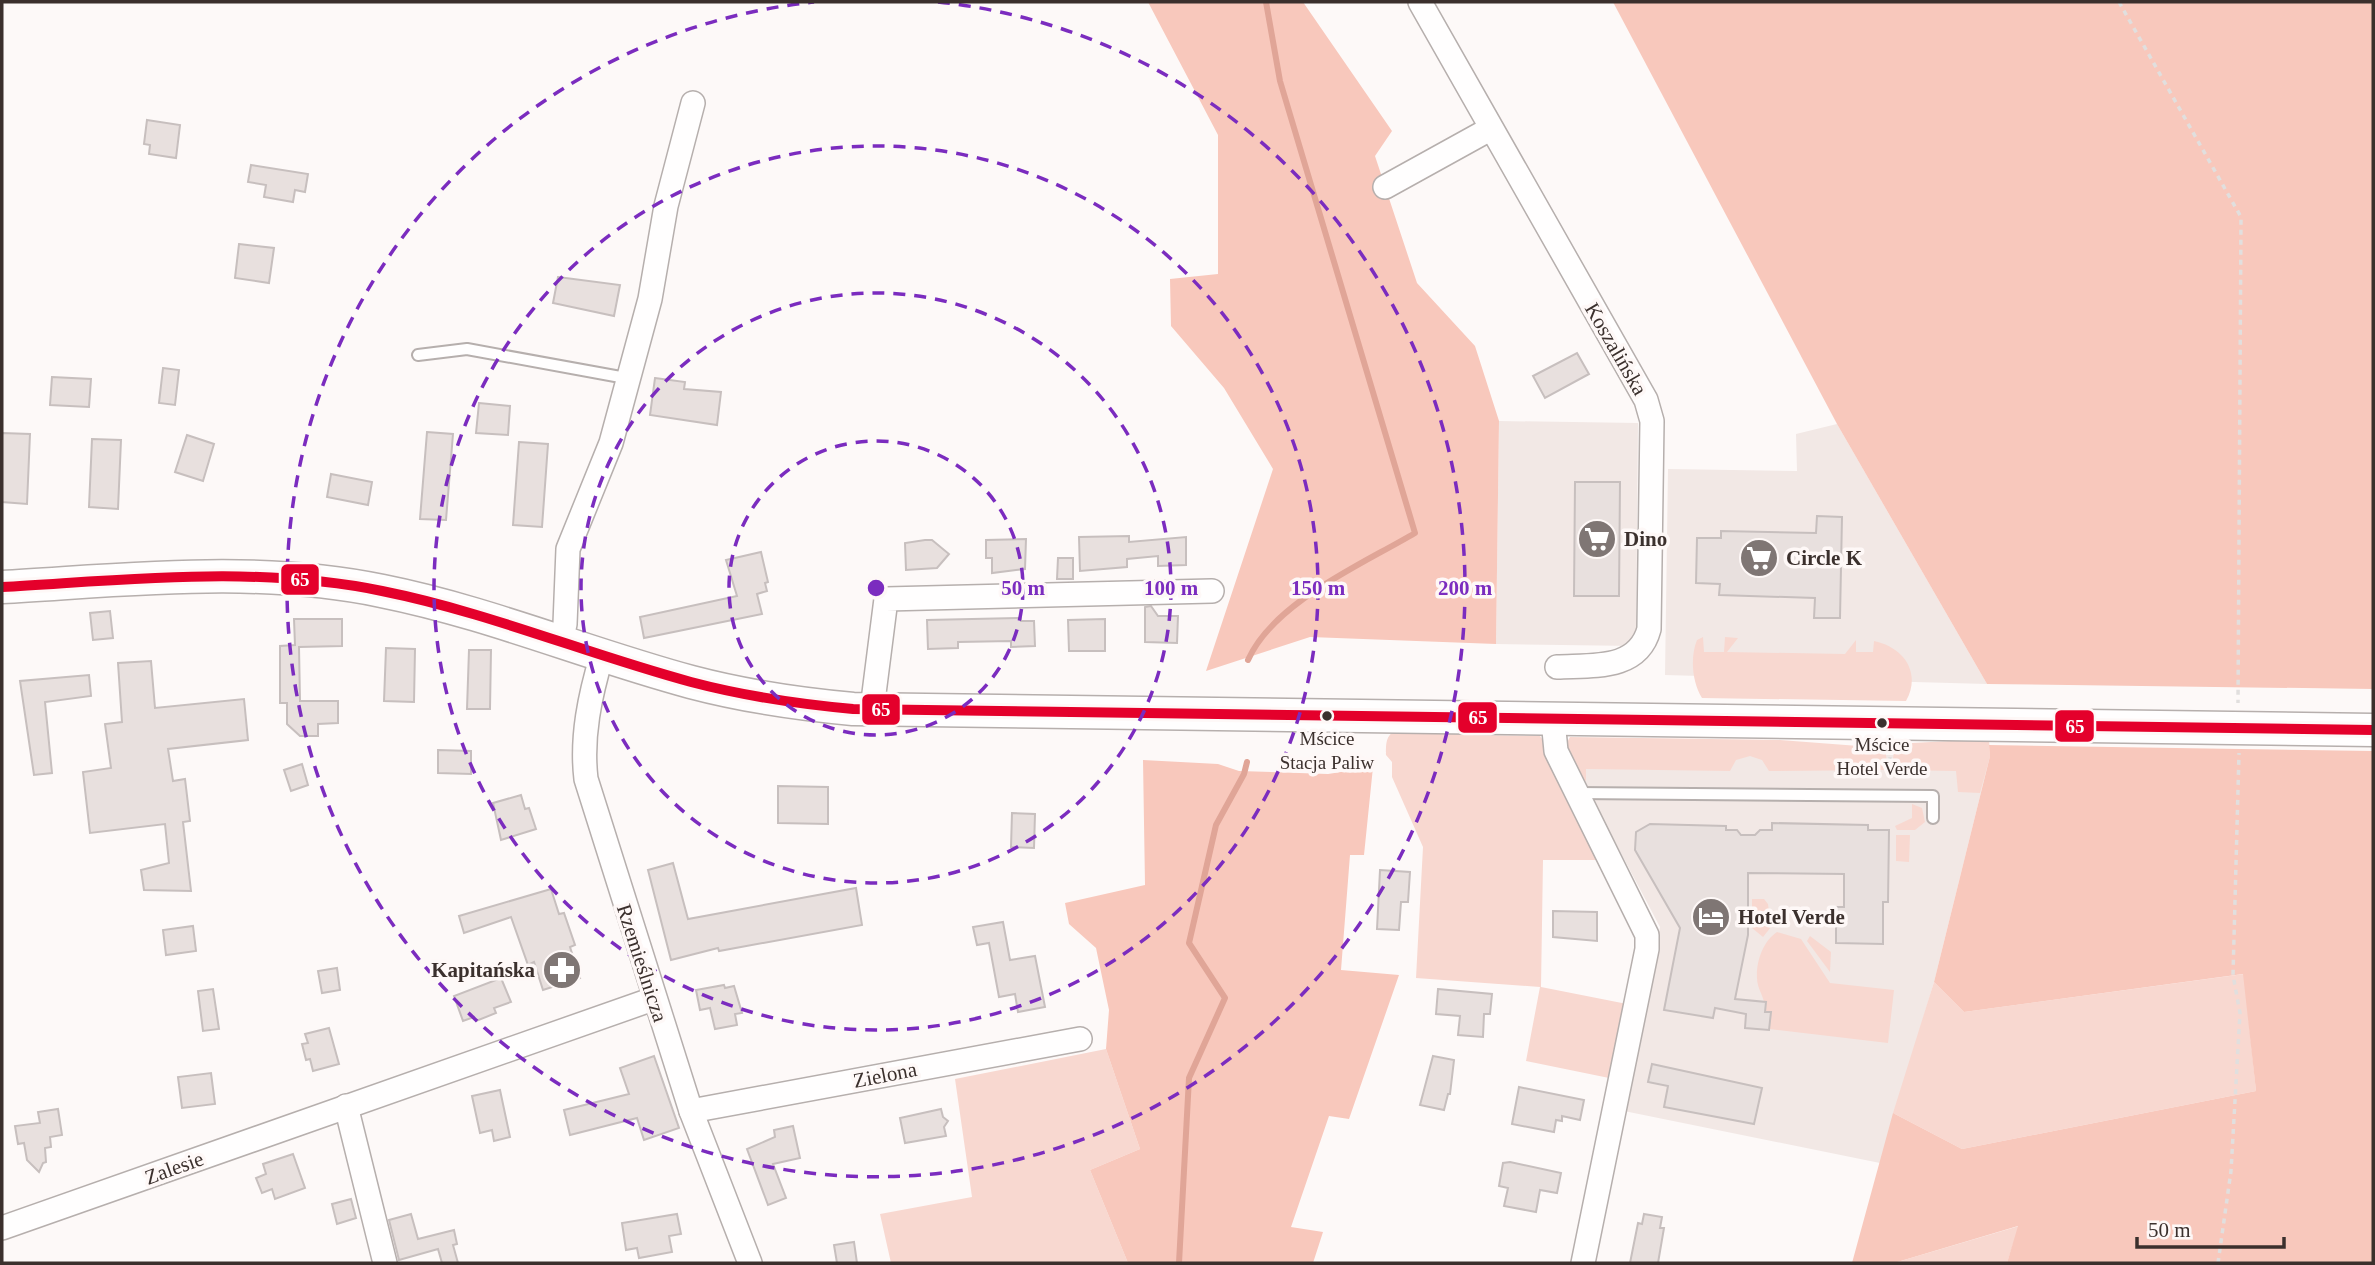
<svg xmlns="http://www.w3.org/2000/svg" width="2375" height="1265" font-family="'Times New Roman',serif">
<rect width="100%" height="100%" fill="#fdf9f8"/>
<!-- built -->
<g fill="#f2e8e5">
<polygon points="1499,421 1638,423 1636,646 1496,644"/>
<polygon points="1837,424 1987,684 1665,675 1668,469 1797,471 1796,434"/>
<polygon points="1567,751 1990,756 1934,982 1880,1163 1624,1111 1660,927"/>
</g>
<!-- green -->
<g fill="#f8d8d0">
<path d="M1703 637 1704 652H1724L1725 637 1738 638 1727 652 1845 654 1856 640V652H1873L1874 641C1903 647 1922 672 1906 701L1702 698C1692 682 1690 657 1697 640Z"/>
<polygon points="886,693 1293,698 1293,704 891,699"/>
<path d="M1399 728 1471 729 1472 735 1540 736 1544 742 1608 880 1597 860H1543L1541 987 1627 1004 1614 1079 1526 1061 1540 987 1416 978 1423 847 1392 777V762L1386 755C1386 741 1386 735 1399 728Z"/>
<polygon points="1570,737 1780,740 1885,748 1888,770 1769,771 1762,760 1750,756 1736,760 1730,771 1586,769 1586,781 1581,778 1565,746"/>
<polygon points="1989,739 1990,756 1980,793 1958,792 1956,771 1892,770 1894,749 1912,749 1912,743"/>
<polygon points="1912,804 1922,808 1925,822 1915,830 1897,830 1895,826 1912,818"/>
<polygon points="1896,835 1910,835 1909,862 1896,861"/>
<polygon points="1752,899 1764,899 1768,904 1771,927 1763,937 1752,928"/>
<path d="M1777 932 1801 939 1830 983 1894 990 1888 1043 1769 1029 1771 1012 1765 1011C1766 998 1757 990 1757 978 1756 962 1763 941 1777 932Z"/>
<polygon points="1810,936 1831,952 1830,972 1807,941"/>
<polygon points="2244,974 2256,1091 1962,1149 1893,1113 1934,982 1964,1012"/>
<polygon points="1106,1049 1140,1149 1090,1170 1128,1263 891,1263 880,1214 972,1197 955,1079"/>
<polygon points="2019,1226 2007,1263 1894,1263"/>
</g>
<!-- forest -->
<g fill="#f8c8bc">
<polygon points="1148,2 1303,2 1392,131 1375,156 1417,283 1475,346 1499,421 1496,644 1310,637 1206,671 1273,469 1224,388 1171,326 1170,279 1218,274 1218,135"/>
<polygon points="1613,2 2373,2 2373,689 1987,684 1837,424"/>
<polygon points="1989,745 2373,751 2373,1263 2007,1263 2018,1226 1894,1263 1852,1263 1893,1113 1962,1149 2256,1091 2243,974 1964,1012 1934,982 1990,756"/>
<polygon points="1143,760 1218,764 1239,771 1328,774 1373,767 1364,855 1350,855 1341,970 1399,975 1349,1119 1329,1116 1291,1227 1323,1232 1313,1263 1128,1263 1090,1170 1140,1149 1106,1049 1109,1010 1096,948 1069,924 1065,903 1145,885"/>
</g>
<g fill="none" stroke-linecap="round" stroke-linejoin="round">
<!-- stream -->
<g stroke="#e0a597" stroke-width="6">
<path d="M1248 660C1274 602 1361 565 1415 533L1280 81 1266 2"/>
<polyline points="1179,1263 1189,1078 1225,998 1189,943 1216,825 1244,774 1247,762"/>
</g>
</g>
<!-- building -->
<g fill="#e8e0de" stroke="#c7bfbe" stroke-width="2">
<polygon points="147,120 180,125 176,158 149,154 150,145 144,144"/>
<polygon points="251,165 308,174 305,192 295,190 293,202 264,197 266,185 248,182"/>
<polygon points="239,244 274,248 269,283 235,278"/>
<polygon points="558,277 620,285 614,316 553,303"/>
<polygon points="1577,353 1589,374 1545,398 1533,376"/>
<polygon points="163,368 179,370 175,405 159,403"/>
<polygon points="52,377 91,379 89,407 50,405"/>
<polygon points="655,378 685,382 684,389 721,392 717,425 650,415"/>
<polygon points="479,403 510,406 508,435 476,433"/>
<polygon points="427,432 453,434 446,520 420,519"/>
<polygon points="2,433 30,434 27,504 2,502"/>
<polygon points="187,435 214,444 203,481 175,472"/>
<polygon points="92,439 121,440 118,509 89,507"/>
<polygon points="519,442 548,444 542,527 513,525"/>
<polygon points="331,474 372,482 368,505 327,497"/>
<polygon points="1575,482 1620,482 1619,596 1574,596"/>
<polygon points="1817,516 1842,517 1840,618 1814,618 1815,598 1719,595 1720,584 1696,583 1697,538 1721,538 1721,531 1816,533"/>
<polygon points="1129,536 1129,542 1186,537 1186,565 1158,566 1158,556 1127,559 1127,567 1080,571 1079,537"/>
<polygon points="1026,539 1025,569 992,573 992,558 986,558 986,540"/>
<polygon points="925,540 932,540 949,554 937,568 906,570 905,543"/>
<polygon points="761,552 768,582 765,583 767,591 757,594 762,614 644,638 640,617 737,596 726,560"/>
<polygon points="1058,558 1073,558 1073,579 1057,579"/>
<polygon points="1151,606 1158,616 1178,616 1177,643 1145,642 1145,607"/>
<polygon points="110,611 113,638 93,640 90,613"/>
<polygon points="1021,618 1021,621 1034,621 1035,646 1011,647 1011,641 958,642 958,648 928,649 927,620"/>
<polygon points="294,619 342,619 342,646 299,647 300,701 338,701 338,723 318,724 318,736 300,736 287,724 287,703 280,703 280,646 295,645"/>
<polygon points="1105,619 1105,651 1069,651 1068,620"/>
<polygon points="386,648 415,649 414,702 384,701"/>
<polygon points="469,650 491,650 490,709 467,709"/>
<polygon points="151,661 155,708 244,699 248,740 168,749 173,781 185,779 190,821 183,822 191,891 144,890 141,870 169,863 165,824 90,833 83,772 111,768 105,724 122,722 118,663"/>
<polygon points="89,675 91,696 45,702 52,773 34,775 20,681"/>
<polygon points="438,750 471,751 471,774 438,773"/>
<polygon points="302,764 308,785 291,791 284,770"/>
<polygon points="778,786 828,787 828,824 778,823"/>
<polygon points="521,795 525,809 529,808 536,829 501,840 493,803"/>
<polygon points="1012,813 1035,814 1034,848 1011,847"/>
<polygon points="1772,823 1868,825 1868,830 1889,830 1888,902 1883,902 1883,944 1836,943 1836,907 1844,907 1844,874 1748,873 1748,935 1735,999 1766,1002 1765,1012 1771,1012 1769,1030 1745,1028 1746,1014 1715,1008 1713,1018 1664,1010 1680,928 1635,850 1636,832 1650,824 1726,826 1726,830 1737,830 1741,835 1755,835 1760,830 1772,830"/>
<polygon points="673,863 688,919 856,888 862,925 719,951 718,948 671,960 648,870"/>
<polygon points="1380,870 1410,872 1408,902 1401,902 1399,930 1377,929"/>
<polygon points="551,889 559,914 564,913 575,945 570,947 580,978 543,990 534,962 528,965 511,917 464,933 459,916"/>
<polygon points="1553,911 1597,912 1597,941 1553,937"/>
<polygon points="1003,922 1010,960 1035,956 1045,1007 1018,1012 1015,994 999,997 989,943 977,945 973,927"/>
<polygon points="193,926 196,951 166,955 163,930"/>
<polygon points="337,968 340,990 322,993 318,971"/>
<polygon points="501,978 511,1002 494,1008 496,1013 476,1021 474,1017 463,1021 454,996"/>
<polygon points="724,985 725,988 734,986 742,1013 735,1014 737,1025 715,1029 710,1008 700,1010 696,990"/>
<polygon points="213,989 219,1029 203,1031 198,991"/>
<polygon points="1438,989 1492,994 1490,1014 1484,1014 1483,1037 1458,1035 1460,1016 1436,1014"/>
<polygon points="329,1028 339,1064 313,1071 310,1059 306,1060 302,1044 308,1043 305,1034"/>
<polygon points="654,1056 679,1128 644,1140 637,1118 570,1135 564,1110 629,1094 620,1068"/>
<polygon points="1433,1056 1454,1060 1450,1094 1448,1094 1444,1110 1420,1105"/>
<polygon points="1652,1064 1762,1088 1754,1124 1664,1107 1668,1086 1648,1082"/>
<polygon points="211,1073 215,1104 182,1108 178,1077"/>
<polygon points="1519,1087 1584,1100 1580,1120 1562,1116 1562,1121 1556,1120 1554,1132 1512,1124"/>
<polygon points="500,1090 510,1137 494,1141 492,1130 480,1133 472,1096"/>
<polygon points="58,1109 62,1135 50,1137 51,1147 45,1148 46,1162 43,1163 39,1172 27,1160 24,1143 18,1144 15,1126 40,1123 38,1112"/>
<polygon points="941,1109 943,1117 948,1121 944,1127 946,1136 905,1143 900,1118"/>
<polygon points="793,1126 800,1158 773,1164 786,1198 768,1205 747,1149 775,1137 774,1130"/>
<polygon points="293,1154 305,1188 275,1199 272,1189 262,1193 256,1178 266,1174 263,1164"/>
<polygon points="1510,1162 1561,1173 1557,1193 1540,1190 1536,1212 1504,1206 1508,1188 1499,1186 1503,1163"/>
<polygon points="351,1199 356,1218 337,1224 332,1204"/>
<polygon points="411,1214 418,1239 454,1230 457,1244 453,1245 458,1263 442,1263 438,1249 399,1260 389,1220"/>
<polygon points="677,1214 681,1234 669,1236 672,1252 639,1258 637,1248 626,1250 622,1223"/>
<polygon points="1644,1214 1662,1217 1660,1228 1664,1228 1658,1263 1630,1263 1638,1223 1642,1224"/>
<polygon points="854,1242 857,1263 837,1263 834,1245"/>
</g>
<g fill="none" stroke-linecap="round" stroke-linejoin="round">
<defs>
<g id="service">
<polyline points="418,355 467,349 626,378"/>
<polyline points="1576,793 1933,796 1933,818"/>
</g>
<g id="minor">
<path d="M1420 2 1646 400 1652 421 1649 629C1638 671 1592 665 1557 667"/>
<polyline points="1385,187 1490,129"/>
<polyline points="561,641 565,624 568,549 611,443 650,299 666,206 693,103"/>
<path d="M602 655C590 695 581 737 586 779L691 1111 750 1263"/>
<polyline points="872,709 886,599 1212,591"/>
<polyline points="1553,720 1556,751 1647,935 1647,949 1583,1263"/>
<polyline points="346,1106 385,1263"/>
<polyline points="691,1111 1080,1039"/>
<polyline points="2,1228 653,999"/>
</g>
<path id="secondary" d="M2 587C128 580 257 565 382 591 487 612 587 654 691 682 744 696 798 704 853 709L2373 730"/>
</defs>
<!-- service casing -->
<use href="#service" stroke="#b6afad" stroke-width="14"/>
<!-- minor casing -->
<use href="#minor" stroke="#b6afad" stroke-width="26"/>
<!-- secondary casing -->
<use href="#secondary" stroke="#b6afad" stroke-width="35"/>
<!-- path -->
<g stroke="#e1dfde" stroke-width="3.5" stroke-dasharray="5 5" stroke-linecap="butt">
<polyline points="2119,2 2241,217 2238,703"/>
<polyline points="1890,747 1890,773"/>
<polyline points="2218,1263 2231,1171 2240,1013 2233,975 2239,753"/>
</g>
<!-- service -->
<use href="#service" stroke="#fffefe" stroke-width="10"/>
<!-- minor -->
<use href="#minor" stroke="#fffefe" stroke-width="23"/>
<!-- secondary -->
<use href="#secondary" stroke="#fffefe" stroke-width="32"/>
<defs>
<path id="bus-1" d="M2 587C128 580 257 565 382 591 487 612 587 654 691 682 744 696 798 704 853 709L2373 730"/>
</defs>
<!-- bus-1 casing -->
<use href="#bus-1" stroke="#fef8f7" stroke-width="16"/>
<!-- bus-1 -->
<use href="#bus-1" stroke="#e4002b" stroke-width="10"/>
</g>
<!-- distance rings -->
<g fill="none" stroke="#7b2cbf" stroke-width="3.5" stroke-dasharray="12 9">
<circle cx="876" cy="588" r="147"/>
<circle cx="876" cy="588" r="295"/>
<circle cx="876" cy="588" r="442"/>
<path d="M938 2A589 589 0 1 1 814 2"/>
</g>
<!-- icons -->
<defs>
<symbol id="supermarket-disc" viewBox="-11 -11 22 22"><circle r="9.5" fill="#7f7674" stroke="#fef8f7"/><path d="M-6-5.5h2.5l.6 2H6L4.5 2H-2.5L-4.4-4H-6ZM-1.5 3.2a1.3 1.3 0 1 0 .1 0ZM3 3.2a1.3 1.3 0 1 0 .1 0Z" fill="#fff"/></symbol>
<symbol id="hotel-disc" viewBox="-11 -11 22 22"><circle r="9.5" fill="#7f7674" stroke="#fef8f7"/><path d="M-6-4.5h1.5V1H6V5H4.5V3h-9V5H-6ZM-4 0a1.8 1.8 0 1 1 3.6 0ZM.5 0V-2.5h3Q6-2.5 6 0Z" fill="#fff"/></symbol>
<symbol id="pharmacy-disc" viewBox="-11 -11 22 22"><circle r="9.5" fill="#7f7674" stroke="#fef8f7"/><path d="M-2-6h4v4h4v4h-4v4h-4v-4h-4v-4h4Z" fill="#fff"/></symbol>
</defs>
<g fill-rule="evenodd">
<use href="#supermarket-disc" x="1575" y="517" width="44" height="44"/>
<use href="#supermarket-disc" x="1737" y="536" width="44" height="44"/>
<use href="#hotel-disc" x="1689" y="895" width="44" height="44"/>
<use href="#pharmacy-disc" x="540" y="948" width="44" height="44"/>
</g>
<!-- markers -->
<g fill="#3b302d" stroke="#fef8f7" stroke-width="2.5">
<circle cx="1327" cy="716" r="6"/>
<circle cx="1882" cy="723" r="6"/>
</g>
<g text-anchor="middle" stroke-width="7" stroke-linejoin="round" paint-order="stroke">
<!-- bus labels -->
<g font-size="19" fill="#3b302d" stroke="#fef8f7">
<text x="1327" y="745">Mścice<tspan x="1327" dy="24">Stacja Paliw</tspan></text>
<text x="1882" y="751">Mścice<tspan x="1882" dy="24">Hotel Verde</tspan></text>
</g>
<!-- street labels -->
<g font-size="21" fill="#3b302d" stroke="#fef8f7">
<text transform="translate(1616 349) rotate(60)" y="7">Koszalińska</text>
<text transform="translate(642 963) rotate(72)" y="7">Rzemieślnicza</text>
<text transform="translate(885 1075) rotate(-11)" y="7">Zielona</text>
<text transform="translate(174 1168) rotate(-20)" y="7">Zalesie</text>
</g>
<!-- poi labels -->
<g font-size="21" font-weight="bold" fill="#3b302d" stroke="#fef8f7" text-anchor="start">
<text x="1624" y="546">Dino</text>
<text x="1786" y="565">Circle K</text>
<text x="1738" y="924">Hotel Verde</text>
<text x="535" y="977" text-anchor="end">Kapitańska</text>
</g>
</g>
<circle cx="876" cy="588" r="10" fill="#7b2cbf" stroke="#fef8f7" stroke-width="3.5"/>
<g font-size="21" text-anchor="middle" font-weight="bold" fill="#7b2cbf" stroke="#fef8f7" stroke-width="7" stroke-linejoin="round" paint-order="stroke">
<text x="1023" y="595">50 m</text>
<text x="1171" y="595">100 m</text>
<text x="1318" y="595">150 m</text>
<text x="1465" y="595">200 m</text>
</g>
<g stroke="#fef8f7" stroke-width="2.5">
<rect x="280" y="563" width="40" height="33" rx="7" fill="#e4002b"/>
<rect x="861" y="693" width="40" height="33" rx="7" fill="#e4002b"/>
<rect x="1457" y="701" width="41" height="33" rx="7" fill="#e4002b"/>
<rect x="2054" y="709" width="41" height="34" rx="7" fill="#e4002b"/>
</g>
<g font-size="19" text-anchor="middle" font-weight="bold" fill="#fff">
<text x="300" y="586">65</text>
<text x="881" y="716">65</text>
<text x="1478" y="724">65</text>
<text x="2075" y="733">65</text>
</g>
<!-- border -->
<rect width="2375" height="1265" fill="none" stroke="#3b302d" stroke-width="7"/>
<!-- scale -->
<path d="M2137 1237v10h147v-10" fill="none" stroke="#3b302d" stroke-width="3.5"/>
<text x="2148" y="1237" font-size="21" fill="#3b302d" stroke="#fef8f7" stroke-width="5" paint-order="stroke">50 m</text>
</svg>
